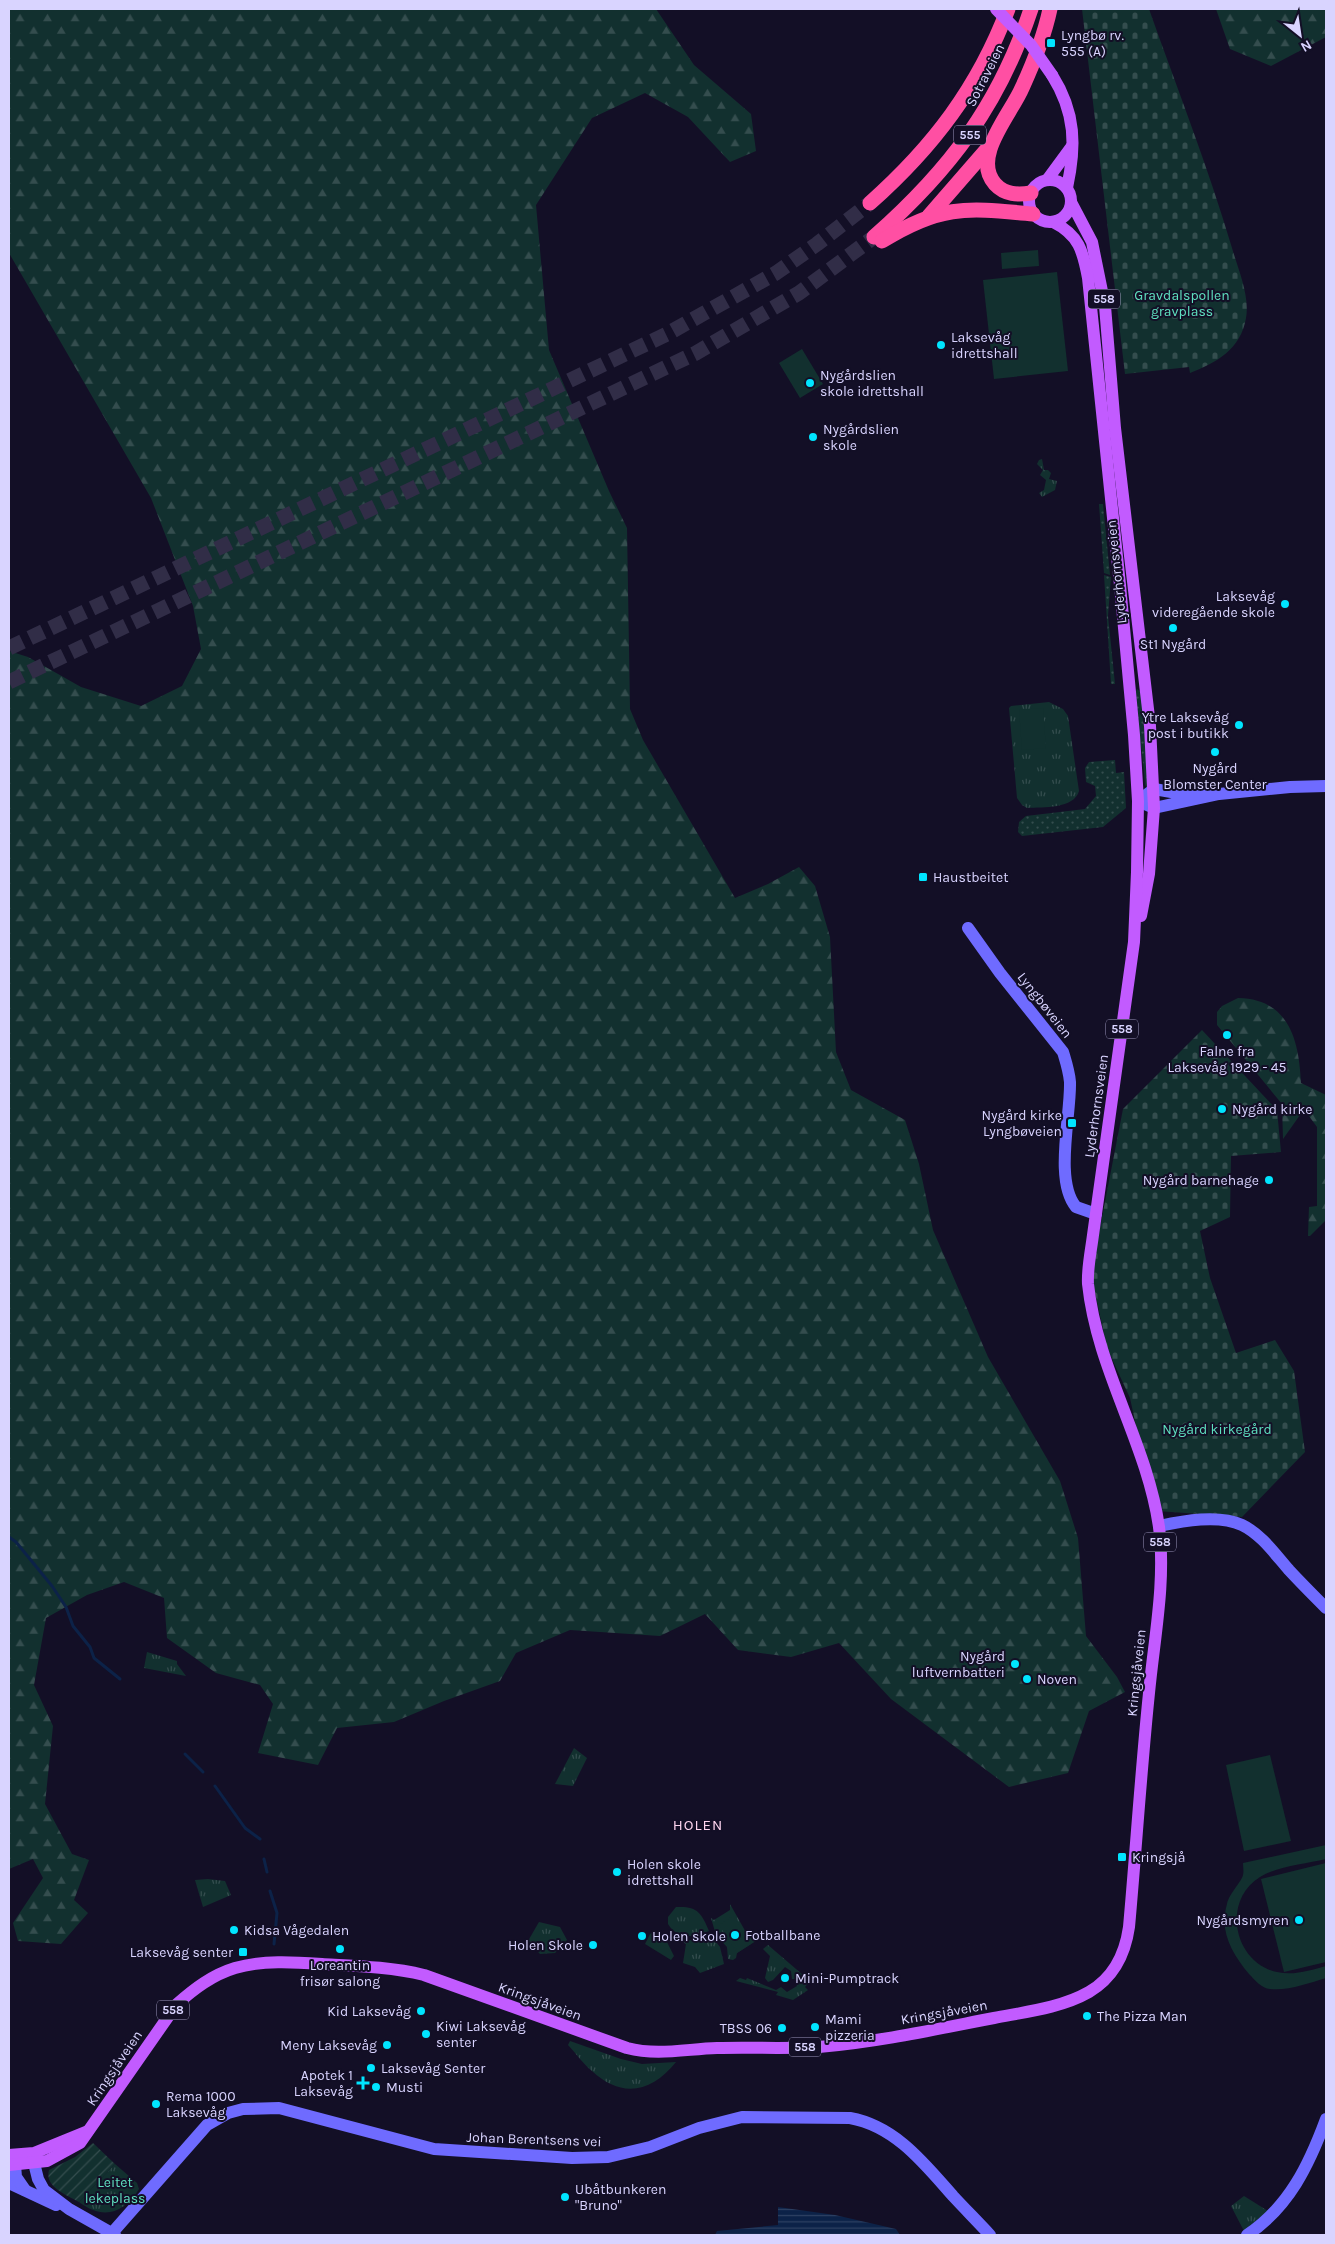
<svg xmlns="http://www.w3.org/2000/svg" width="1335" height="2244" font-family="Karla,sans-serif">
<defs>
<pattern id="grass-dots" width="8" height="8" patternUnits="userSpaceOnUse" patternTransform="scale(1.25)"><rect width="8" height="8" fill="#12302f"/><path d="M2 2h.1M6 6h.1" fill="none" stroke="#344d4e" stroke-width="1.8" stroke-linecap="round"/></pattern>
<pattern id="forest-firs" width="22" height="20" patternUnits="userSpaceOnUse" patternTransform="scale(1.25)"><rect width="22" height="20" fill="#12302f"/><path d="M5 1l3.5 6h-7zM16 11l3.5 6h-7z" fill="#344d4e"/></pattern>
<pattern id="cemetery-stones" width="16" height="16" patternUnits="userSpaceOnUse" patternTransform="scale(1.25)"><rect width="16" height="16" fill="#12302f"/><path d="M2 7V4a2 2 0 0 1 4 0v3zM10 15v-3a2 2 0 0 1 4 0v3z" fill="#344d4e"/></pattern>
<pattern id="park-tufts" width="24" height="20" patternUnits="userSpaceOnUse" patternTransform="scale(1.25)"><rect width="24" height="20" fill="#12302f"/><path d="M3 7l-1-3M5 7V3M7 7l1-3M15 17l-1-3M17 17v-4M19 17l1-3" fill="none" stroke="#344d4e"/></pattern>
<pattern id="garden-furrows" width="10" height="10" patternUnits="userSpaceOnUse" patternTransform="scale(1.25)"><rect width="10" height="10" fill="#12302f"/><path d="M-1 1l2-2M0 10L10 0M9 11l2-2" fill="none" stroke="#344d4e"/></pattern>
<pattern id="water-rules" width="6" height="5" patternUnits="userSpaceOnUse" patternTransform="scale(1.25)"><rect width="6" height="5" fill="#0c2248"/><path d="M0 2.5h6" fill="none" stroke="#2f4163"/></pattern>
</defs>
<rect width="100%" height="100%" fill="#130f26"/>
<!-- grass -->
<g fill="url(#grass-dots)">
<polygon points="1099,504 1103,504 1110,575 1104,573"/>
<polygon points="1104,575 1111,577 1108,616 1115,684 1111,684"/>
<path d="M1137 689 1141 692 1147 759V788L1145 785C1143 754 1137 724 1135 693Z"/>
<polygon points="1115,760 1116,773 1124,772 1126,808 1103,827 1022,836 1018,832 1019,822 1026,816 1085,809 1096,796 1095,786 1086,782 1085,768 1089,762"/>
</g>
<!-- forest -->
<g fill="url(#forest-firs)">
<polygon points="9,9 656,9 694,65 751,114 756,151 730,162 688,117 645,93 592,118 536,205 549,350 609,491 627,528 630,709 643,740 735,898 768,884 799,867 815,886 830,937 836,1052 851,1090 905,1120 919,1164 933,1230 988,1357 1060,1481 1078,1538 1086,1636 1117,1677 1125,1692 1089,1711 1068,1773 1009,1787 891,1699 839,1643 791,1657 738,1650 705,1614 660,1636 570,1630 516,1653 500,1681 444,1701 394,1722 337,1728 318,1765 258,1753 273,1704 260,1685 216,1673 167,1638 164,1598 124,1582 87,1595 46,1618 34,1685 53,1726 45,1804 72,1854 89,1860 74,1900 88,1913 61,1944 18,1941 13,1923 43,1878 33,1859 9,1869 9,651 28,657 81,687 141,706 182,686 201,649 193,606 151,498 9,253"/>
<polygon points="1216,9 1326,9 1326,37 1271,66 1230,49"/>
<path d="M1238 998C1289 999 1299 1040 1301 1083L1326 1095V1220L1310 1236H1308L1309 1207 1317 1206V1127L1306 1112 1300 1115 1283 1139 1282 1104 1217 1025V1012L1222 1006Z"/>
</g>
<!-- cemetery -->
<g fill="url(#cemetery-stones)">
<path d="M1082 9H1149C1177 88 1208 167 1232 248 1238 269 1250 296 1246 318 1241 349 1216 363 1190 373L1189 367 1125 374Z"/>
<polygon points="1202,1030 1277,1110 1281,1152 1231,1156 1230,1217 1200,1231 1210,1278 1236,1353 1275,1340 1294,1371 1305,1452 1242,1517 1157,1511 1149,1486 1130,1398 1107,1348 1091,1274 1123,1109"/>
</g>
<!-- park -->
<g fill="url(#park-tufts)">
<polygon points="1042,459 1044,470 1048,470 1051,473 1049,479 1057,481 1055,490 1042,497 1039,493 1044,490 1046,480 1040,475 1043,470 1037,464 1039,460"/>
<path d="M1049 702 1063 709 1068 716 1079 791C1074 809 1043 807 1027 808L1022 805 1017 798 1009 708 1011 706Z"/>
<polygon points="147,1652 177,1661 177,1664 186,1676 144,1668"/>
<polygon points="574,1748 587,1758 573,1786 555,1784"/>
<polygon points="208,1879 225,1881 231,1895 203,1907 195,1880"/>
<polygon points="730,1904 748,1936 755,1932 759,1939 737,1953 736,1958 733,1960 728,1959 727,1947 716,1935 711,1918 714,1920 730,1910"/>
<path d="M676 1907C697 1906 701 1912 709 1931 693 1937 679 1941 668 1924V1917Z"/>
<polygon points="539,1922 560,1927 567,1940 555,1953 540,1954 528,1941"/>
<polygon points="710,1934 720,1947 724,1964 700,1973 695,1967 683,1963 686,1944 680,1940 694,1940"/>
<polygon points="768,1945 810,1981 805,1987 808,1990 793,2000 776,1995 778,1992 736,1981 740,1978 746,1980 747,1978 776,1990 781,1987 787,1992 797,1986 795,1979 792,1979 791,1971 785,1967 773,1980 768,1982 765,1978 770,1956 763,1949"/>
<path d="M570 2041 621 2059 642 2064 676 2062C652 2092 622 2099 592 2071 583 2064 576 2053 568 2045Z"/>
<path d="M115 2164 137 2183 139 2189C123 2214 103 2220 79 2202Z"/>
<polygon points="1244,2196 1268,2211 1244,2231 1231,2206"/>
</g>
<!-- garden -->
<path fill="url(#garden-furrows)" d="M93 2143 115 2164 79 2202C67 2195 44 2187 49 2170L75 2157Z"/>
<!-- pitch -->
<g fill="#12302f">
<polygon points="1038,250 1039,266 1002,269 1001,253"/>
<polygon points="1057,272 1068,371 994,379 983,280"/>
<polygon points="802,349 823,384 800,398 779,363"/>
<polygon points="1043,708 1046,748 1022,750 1019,710"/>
<polygon points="1270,1755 1291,1841 1244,1851 1226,1765"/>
<path d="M1326 1845V1859C1305 1864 1278 1866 1260 1877 1221 1901 1234 1963 1277 1972 1294 1976 1311 1970 1326 1966V1978C1309 1983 1288 1991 1270 1989 1262 1989 1254 1979 1249 1974 1232 1953 1219 1932 1227 1904 1229 1894 1242 1881 1243 1875 1244 1871 1243 1867 1243 1863Z"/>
<polygon points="1326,1863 1326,1962 1284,1972 1261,1879"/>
<polygon points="733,1916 751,1944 737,1953 719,1925"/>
<polygon points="653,1932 667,1942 674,1956 671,1960 645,1944 650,1934"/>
</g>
<!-- water -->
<polygon fill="url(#water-rules)" points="778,2207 835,2215 896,2229 900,2235 715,2235 717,2231 778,2225"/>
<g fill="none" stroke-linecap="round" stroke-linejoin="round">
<!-- stream -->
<g stroke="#0c2248" stroke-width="3">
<polyline points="9,1537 16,1542 52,1586 66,1607 73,1626 90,1647 94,1658 120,1679"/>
<polyline points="185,1754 203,1772"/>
<polyline points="215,1786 245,1828 260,1839"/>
<polyline points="264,1859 267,1872"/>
<polyline points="270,1891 277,1913 274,1944"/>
</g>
<!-- highway-tunnel -->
<g stroke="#312d47" stroke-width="15" stroke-dasharray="15 8" stroke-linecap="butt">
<polyline points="9,648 667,334 776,273 817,244 870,203"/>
<polyline points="9,682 696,353 799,293 874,237"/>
</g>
<!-- secondary -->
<g stroke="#6f6bff" stroke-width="12">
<polyline points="1219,794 1177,793 1154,789 1138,801 1154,808 1219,794 1290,787 1326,786"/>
<path d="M968 928 1000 973 1063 1052C1066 1062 1069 1071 1070 1082 1071 1115 1054 1181 1076 1207L1096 1214"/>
<path d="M1159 1526C1183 1521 1218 1514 1242 1525 1261 1534 1275 1554 1289 1570 1301 1583 1314 1596 1326 1608"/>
<polyline points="9,2183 56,2205"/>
<polyline points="25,2190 16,2177 15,2165 24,2154 34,2163 38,2179 44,2190 69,2209 115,2235"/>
<path d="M112 2233 207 2125 228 2113 243 2109 279 2108 434 2149 572 2158 608 2157 650 2147 699 2128 742 2117 850 2118C895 2126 924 2163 953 2196 965 2209 978 2222 990 2235"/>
<path d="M1247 2235C1289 2207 1309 2165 1326 2119"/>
</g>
<!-- primary -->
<g stroke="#c25bff" stroke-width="12">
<path d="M1052 75C1076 113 1076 146 1067 188"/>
<circle cx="1050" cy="201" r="21"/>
<polyline points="1047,180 1072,146"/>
<polyline points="1071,202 1092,242 1105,306 1115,428 1150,726 1154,808 1149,874 1141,916"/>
<polyline points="9,2155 34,2153 88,2131"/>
<path d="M9 2165 47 2161 80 2143 177 2004C194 1989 212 1975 235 1968 263 1960 293 1962 322 1964 357 1966 391 1967 424 1975L627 2048C657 2056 686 2049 717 2048 751 2047 785 2049 819 2047 878 2042 937 2029 994 2018 1025 2012 1061 2008 1089 1992 1113 1978 1125 1955 1129 1927 1136 1849 1141 1771 1149 1693 1154 1639 1166 1582 1159 1527 1147 1443 1097 1370 1088 1284 1087 1269 1091 1251 1093 1235L1134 942 1137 872 1138 801 1134 735 1120 585 1088 278C1083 251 1079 235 1053 222"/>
</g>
<!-- highway -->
<g stroke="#ff4fa3" stroke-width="15">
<path d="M1031 193C1018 195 1005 195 995 184 971 157 1011 114 1022 88 1034 62 1044 37 1050 9"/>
<path d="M870 203C933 147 978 88 1008 9"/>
<polyline points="929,216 989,147"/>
<path d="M874 237C950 170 999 105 1031 9"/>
<path d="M882 241C941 204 967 208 1033 214"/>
</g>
<!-- primary-bridge -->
<polyline stroke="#c25bff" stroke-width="12" points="996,9 1031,45 1052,75"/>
</g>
<!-- markers -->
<g fill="#00e5ff" stroke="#130f26" stroke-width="2">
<rect x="1046" y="38" width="10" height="10" rx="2.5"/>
<circle cx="941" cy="345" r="5"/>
<circle cx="810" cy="383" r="5"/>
<circle cx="813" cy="437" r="5"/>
<circle cx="1285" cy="604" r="5"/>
<circle cx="1173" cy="628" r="5"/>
<circle cx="1239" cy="725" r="5"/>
<circle cx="1215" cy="752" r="5"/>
<rect x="918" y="872" width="10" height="10" rx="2.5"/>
<circle cx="1227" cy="1035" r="5"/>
<circle cx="1222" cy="1109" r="5"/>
<rect x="1067" y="1118" width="10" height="10" rx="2.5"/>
<circle cx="1269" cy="1180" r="5"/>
<circle cx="1015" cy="1664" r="5"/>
<circle cx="1027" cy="1679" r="5"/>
<rect x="1117" y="1852" width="10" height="10" rx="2.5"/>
<circle cx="617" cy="1872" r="5"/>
<circle cx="1299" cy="1920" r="5"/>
<circle cx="234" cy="1930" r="5"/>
<circle cx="735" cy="1935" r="5"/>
<circle cx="642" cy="1936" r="5"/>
<circle cx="593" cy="1945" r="5"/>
<circle cx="340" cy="1949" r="5"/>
<rect x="238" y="1947" width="10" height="10" rx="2.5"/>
<circle cx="785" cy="1978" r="5"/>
<circle cx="421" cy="2011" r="5"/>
<circle cx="1087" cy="2016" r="5"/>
<circle cx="815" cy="2027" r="5"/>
<circle cx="782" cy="2028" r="5"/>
<circle cx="426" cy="2034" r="5"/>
<circle cx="387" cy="2045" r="5"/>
<circle cx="371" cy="2068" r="5"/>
<path d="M360.5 2075.5h5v5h5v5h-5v5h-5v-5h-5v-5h5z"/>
<circle cx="376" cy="2087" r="5"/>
<circle cx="156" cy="2104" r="5"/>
<circle cx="565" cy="2197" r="5"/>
</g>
<g text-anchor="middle" stroke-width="4" stroke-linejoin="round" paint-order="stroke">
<!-- shield labels -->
<g fill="#130f26" stroke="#9e99be" stroke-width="1">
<rect x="954" y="125.5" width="32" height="19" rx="4"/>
<rect x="1088" y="289.5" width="32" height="19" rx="4"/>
<rect x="1106" y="1019.5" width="32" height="19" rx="4"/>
<rect x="1144" y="1532.5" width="32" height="19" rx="4"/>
<rect x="157" y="2000.5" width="32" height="19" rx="4"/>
<rect x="789" y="2037.5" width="32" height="19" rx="4"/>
</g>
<g font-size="12" font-weight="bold" fill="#d9d4ff">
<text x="970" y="139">555</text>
<text x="1104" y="303">558</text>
<text x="1122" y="1033">558</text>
<text x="1160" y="1546">558</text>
<text x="173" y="2014">558</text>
<text x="805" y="2051">558</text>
</g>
<!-- poi labels -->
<g font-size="14" fill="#d9d4ff" stroke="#130f26" text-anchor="start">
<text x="1061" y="40">Lyngbø rv.<tspan x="1061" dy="16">555 (A)</tspan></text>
<text x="951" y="342">Laksevåg<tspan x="951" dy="16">idrettshall</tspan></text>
<text x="820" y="380">Nygårdslien<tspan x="820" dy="16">skole idrettshall</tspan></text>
<text x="823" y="434">Nygårdslien<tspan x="823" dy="16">skole</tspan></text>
<text x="1275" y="601" text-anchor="end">Laksevåg<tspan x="1275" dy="16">videregående skole</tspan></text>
<text x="1173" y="649" text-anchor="middle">St1 Nygård</text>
<text x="1229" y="722" text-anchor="end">Ytre Laksevåg<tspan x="1229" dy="16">post i butikk</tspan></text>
<text x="1215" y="773" text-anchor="middle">Nygård<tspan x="1215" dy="16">Blomster Center</tspan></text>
<text x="933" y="882">Haustbeitet</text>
<text x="1227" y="1056" text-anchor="middle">Falne fra<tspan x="1227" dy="16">Laksevåg 1929 - 45</tspan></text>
<text x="1232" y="1114">Nygård kirke</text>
<text x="1062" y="1120" text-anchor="end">Nygård kirke<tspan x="1062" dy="16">Lyngbøveien</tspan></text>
<text x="1259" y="1185" text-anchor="end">Nygård barnehage</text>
<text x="1005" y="1661" text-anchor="end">Nygård<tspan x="1005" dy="16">luftvernbatteri</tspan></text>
<text x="1037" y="1684">Noven</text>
<text x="1132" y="1862">Kringsjå</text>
<text x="627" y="1869">Holen skole<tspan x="627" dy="16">idrettshall</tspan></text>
<text x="1289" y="1925" text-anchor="end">Nygårdsmyren</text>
<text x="244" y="1935">Kidsa Vågedalen</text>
<text x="745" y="1940">Fotballbane</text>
<text x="652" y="1941">Holen skole</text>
<text x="583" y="1950" text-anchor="end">Holen Skole</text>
<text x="233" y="1957" text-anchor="end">Laksevåg senter</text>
<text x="340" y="1970" text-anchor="middle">Loreantin<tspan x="340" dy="16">frisør salong</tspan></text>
<text x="795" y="1983">Mini-Pumptrack</text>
<text x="411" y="2016" text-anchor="end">Kid Laksevåg</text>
<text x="1097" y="2021">The Pizza Man</text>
<text x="825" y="2024">Mami<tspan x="825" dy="16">pizzeria</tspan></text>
<text x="436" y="2031">Kiwi Laksevåg<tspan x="436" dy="16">senter</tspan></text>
<text x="772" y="2033" text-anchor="end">TBSS 06</text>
<text x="377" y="2050" text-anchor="end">Meny Laksevåg</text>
<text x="381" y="2073">Laksevåg Senter</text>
<text x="353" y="2080" text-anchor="end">Apotek 1<tspan x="353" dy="16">Laksevåg</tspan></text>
<text x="386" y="2092">Musti</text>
<text x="166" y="2101">Rema 1000<tspan x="166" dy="16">Laksevåg</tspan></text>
<text x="575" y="2194">Ubåtbunkeren<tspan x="575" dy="16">"Bruno"</tspan></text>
</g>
<!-- street labels -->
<g font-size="14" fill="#d9d4ff" stroke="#130f26">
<text transform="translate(985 75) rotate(-63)" y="5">Sotraveien</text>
<text transform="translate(1116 572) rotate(-96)" y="5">Lyderhornsveien</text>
<text transform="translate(1045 1005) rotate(52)" y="5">Lyngbøveien</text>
<text transform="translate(1096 1106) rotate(-82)" y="5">Lyderhornsveien</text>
<text transform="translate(1136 1673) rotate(-84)" y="5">Kringsjåveien</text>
<text transform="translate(540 2001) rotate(20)" y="5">Kringsjåveien</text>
<text transform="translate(944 2012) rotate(-10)" y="5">Kringsjåveien</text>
<text transform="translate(114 2068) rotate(-56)" y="5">Kringsjåveien</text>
<text transform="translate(534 2139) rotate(2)" y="5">Johan Berentsens vei</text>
</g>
<!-- park labels -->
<g font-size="14" fill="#5fe0c0" stroke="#130f26">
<text x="1182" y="300">Gravdalspollen<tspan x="1182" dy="16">gravplass</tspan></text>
<text x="1217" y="1434">Nygård kirkegård</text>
<text x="115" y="2187">Leitet<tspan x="115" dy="16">lekeplass</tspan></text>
</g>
<!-- neighbourhood labels -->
<g font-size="15" letter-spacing="1" fill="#ffd6f0" stroke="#130f26">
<text x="698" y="1830">HOLEN</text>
</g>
</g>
<!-- border -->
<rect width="1335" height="2244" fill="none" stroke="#d9d4ff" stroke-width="20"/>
<!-- north arrow -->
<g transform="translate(1300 35) rotate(150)" stroke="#130f26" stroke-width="4" paint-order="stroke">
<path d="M0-4L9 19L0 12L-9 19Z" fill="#d9d4ff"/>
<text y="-8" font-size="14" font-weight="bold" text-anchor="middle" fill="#d9d4ff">N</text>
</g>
</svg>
